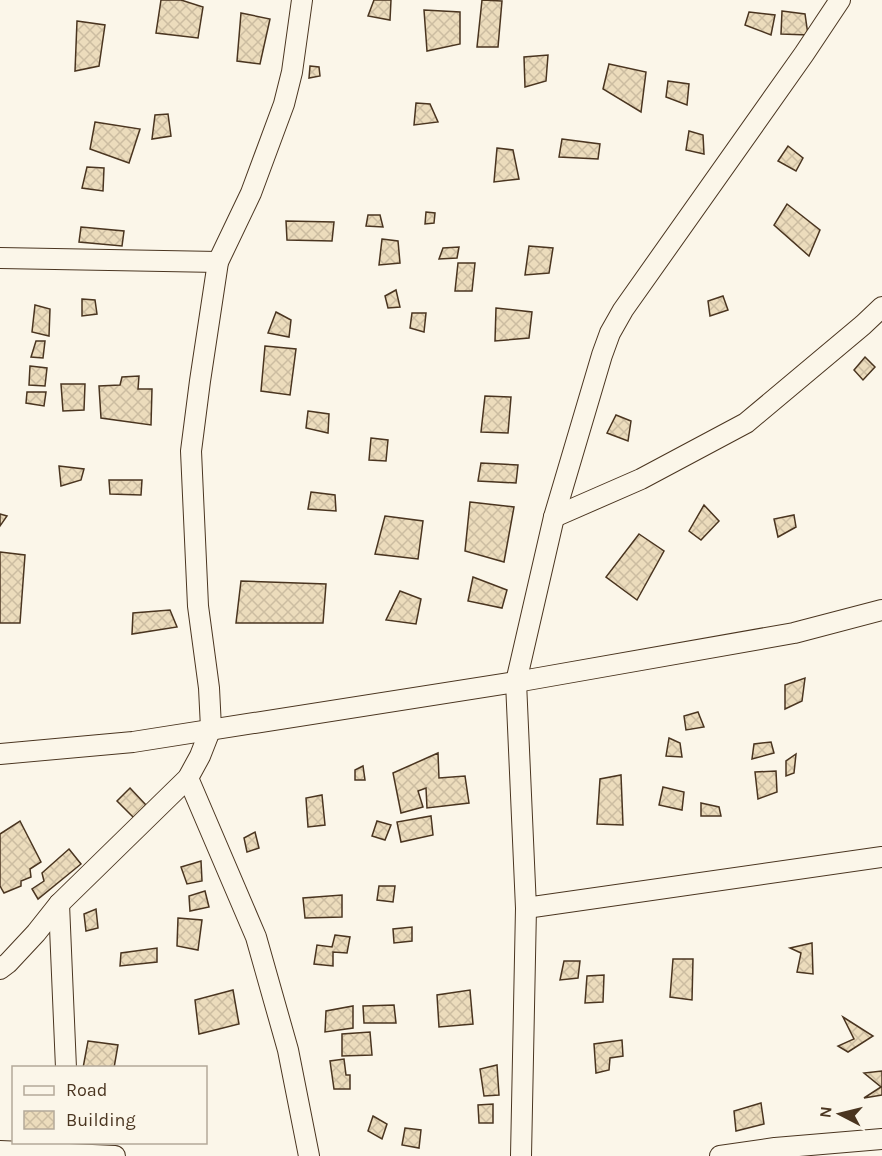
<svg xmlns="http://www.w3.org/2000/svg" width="882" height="1156" font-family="Karla,sans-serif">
<defs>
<pattern id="building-cross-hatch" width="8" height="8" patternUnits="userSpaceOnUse" patternTransform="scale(1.5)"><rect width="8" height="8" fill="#ecdcbc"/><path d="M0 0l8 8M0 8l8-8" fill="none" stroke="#ccbda1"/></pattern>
</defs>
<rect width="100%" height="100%" fill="#fbf6e9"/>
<!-- building -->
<g fill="url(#building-cross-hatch)" stroke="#4a3520" stroke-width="1.5">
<polygon points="161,0 181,0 203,7 198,38 156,33"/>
<polygon points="374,0 391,0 390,20 368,16"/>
<polygon points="482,0 502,1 498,47 477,47"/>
<polygon points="424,10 460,12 460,44 427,51"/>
<polygon points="782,11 805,14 808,35 781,34"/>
<polygon points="749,12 775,15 771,35 745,25"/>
<polygon points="241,13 270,19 260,64 237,61"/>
<polygon points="77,21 105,25 99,66 75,71"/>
<polygon points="548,55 546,81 525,87 524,57"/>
<polygon points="609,64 646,72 641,112 603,89"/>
<polygon points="310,66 319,67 320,76 309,78"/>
<polygon points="668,81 689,84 687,105 666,97"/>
<polygon points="416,103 430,104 438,122 414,125"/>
<polygon points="168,114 171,136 152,139 155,115"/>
<polygon points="95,122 140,129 129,163 90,149"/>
<polygon points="689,131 703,135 704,154 686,150"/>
<polygon points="562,139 600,144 598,159 559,157"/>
<polygon points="788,146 803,158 796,171 778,161"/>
<polygon points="497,148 513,150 519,179 494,182"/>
<polygon points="87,167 104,168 103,191 82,188"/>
<polygon points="787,204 820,230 809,256 774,225"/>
<polygon points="426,212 435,213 434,223 425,224"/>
<polygon points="368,215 380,215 383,227 366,226"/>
<polygon points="286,221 334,222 332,241 287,240"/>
<polygon points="81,227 124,231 122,246 79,242"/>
<polygon points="382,239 398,241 400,263 379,265"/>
<polygon points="529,246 553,248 549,273 525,275"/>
<polygon points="459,247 457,258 439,259 443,248"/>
<polygon points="458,263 475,263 472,291 455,291"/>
<polygon points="396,290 400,307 388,308 385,296"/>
<polygon points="723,296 728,310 710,316 708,301"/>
<polygon points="82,299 95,300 97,314 82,316"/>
<polygon points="35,305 50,309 49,336 32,332"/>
<polygon points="496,308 532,312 529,338 495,341"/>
<polygon points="276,312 291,320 289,337 268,333"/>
<polygon points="412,313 426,313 424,332 410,328"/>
<polygon points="36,341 45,341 43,358 31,357"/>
<polygon points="265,346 296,349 290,395 261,391"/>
<polygon points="865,357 875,367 863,380 854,370"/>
<polygon points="30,366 47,368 45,386 29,385"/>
<polygon points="139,376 138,389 152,389 151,425 101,418 99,386 120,385 122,377"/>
<polygon points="61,384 85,384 84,410 63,411"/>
<polygon points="27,392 46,392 44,406 26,403"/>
<polygon points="485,396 511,397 508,433 481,432"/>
<polygon points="308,411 329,414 328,433 306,428"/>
<polygon points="616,415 631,421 628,441 607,433"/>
<polygon points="371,438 388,440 386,461 369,460"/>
<polygon points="481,463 518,465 516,483 478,481"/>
<polygon points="59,466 84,469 81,480 61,486"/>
<polygon points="109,480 142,480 141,495 110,494"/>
<polygon points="311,492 335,495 336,511 308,509"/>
<polygon points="470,502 514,507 504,562 465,551"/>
<polygon points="704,505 719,521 701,540 689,531"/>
<polygon points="0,514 7,516 0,526"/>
<polygon points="794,515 796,527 778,537 774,519"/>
<polygon points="385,516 423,521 418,559 375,554"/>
<polygon points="639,534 664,551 637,600 606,577"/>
<polygon points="0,552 25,555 20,623 0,623"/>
<polygon points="473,577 507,590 502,608 468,601"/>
<polygon points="241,581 326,584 323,623 236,623"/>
<polygon points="400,591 421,599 416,624 386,620"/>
<polygon points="170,610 177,627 132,634 133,613"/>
<polygon points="805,678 802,701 785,709 785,685"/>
<polygon points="698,712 704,727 686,730 684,716"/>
<polygon points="669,738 680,743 682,757 666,756"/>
<polygon points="771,742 774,753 752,759 754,744"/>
<polygon points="438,753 439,778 465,776 469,803 427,808 426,788 418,791 423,807 401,813 393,773"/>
<polygon points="796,754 794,773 786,776 786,761"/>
<polygon points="363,766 365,780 355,780 355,770"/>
<polygon points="776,771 777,792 758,799 755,772"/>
<polygon points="621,775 623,825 597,824 600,779"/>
<polygon points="663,787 684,792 682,810 659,805"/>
<polygon points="130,788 146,805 134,818 117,801"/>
<polygon points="322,795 325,825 308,827 306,798"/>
<polygon points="701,803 719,807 721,816 701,816"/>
<polygon points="431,816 433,835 401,842 397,822"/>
<polygon points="20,821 41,862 30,869 31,877 21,881 21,886 4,893 0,886 0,834"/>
<polygon points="377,821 391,825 385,840 372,836"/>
<polygon points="255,832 259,848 247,852 244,838"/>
<polygon points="69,849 81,864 38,899 32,889 44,881 42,873"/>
<polygon points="201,861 202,881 187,884 181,867"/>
<polygon points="379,886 395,886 393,902 377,900"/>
<polygon points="205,891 209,907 190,911 189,896"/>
<polygon points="342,895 342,917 305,918 303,898"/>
<polygon points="96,909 98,928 86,931 84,914"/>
<polygon points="178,918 202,920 198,950 177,946"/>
<polygon points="412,927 412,941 394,943 393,929"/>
<polygon points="335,935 350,937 347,953 333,952 333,966 314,964 317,945 332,947"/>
<polygon points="812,943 813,974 797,972 801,953 790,948"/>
<polygon points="157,948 157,962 120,966 121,953"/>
<polygon points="673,959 693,959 692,1000 670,997"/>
<polygon points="564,961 580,961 578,978 560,980"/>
<polygon points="604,975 603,1002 585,1003 587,976"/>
<polygon points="233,990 239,1024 199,1034 195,1000"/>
<polygon points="470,990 473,1024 439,1027 437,995"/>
<polygon points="394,1005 396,1023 364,1023 363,1006"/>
<polygon points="353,1006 353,1028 325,1032 326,1011"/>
<polygon points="843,1017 873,1036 848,1052 838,1046 854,1039"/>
<polygon points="370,1032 372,1055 342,1056 342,1034"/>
<polygon points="622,1040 623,1056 610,1058 609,1070 596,1073 594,1044"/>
<polygon points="88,1041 118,1045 114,1068 83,1068"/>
<polygon points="344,1059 346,1075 350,1075 350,1089 334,1089 330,1061"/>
<polygon points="497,1065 499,1095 484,1096 480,1069"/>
<polygon points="882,1071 882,1095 864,1098 881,1087 864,1073"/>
<polygon points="761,1103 764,1124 736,1131 734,1111"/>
<polygon points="493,1104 493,1123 479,1123 478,1105"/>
<polygon points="373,1116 387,1124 382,1139 368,1131"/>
<polygon points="405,1128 421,1130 419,1148 402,1145"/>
</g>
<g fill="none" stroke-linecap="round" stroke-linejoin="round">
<defs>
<g id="street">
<polyline points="840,0 804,54 623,310 610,333 602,355 554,517 516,682 526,908 882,857"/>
<polyline points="0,258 218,262"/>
<polyline points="554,517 641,479 746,423 863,325 882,307"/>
<polyline points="0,754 133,742 516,682 794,633 882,610"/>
<polyline points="188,778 256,937 288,1050 309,1156"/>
<polyline points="59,904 66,1068"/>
<polyline points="0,969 8,963 36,933 59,904 188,778 200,756 211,728 209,688 198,606 191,451 200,381 218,262 251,193 284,104 292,72 302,0"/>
<polyline points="0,1151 115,1156"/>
<polyline points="521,1156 526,908"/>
<polyline points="720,1156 775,1148 882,1139"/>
</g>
</defs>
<!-- street casing -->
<use href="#street" stroke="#4a3520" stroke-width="22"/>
<!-- street -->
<use href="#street" stroke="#fbf6e9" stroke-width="20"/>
</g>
<!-- legend -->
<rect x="12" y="1066" width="195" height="78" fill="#fbf6e9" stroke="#b4a999" stroke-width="1.5"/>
<rect x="24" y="1086" width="30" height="9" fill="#fbf6e9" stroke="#b4a999" stroke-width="1.5"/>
<text x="66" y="1096" font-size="18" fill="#4a3520">Road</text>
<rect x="24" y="1111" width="30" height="18" fill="url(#building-cross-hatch)" stroke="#b4a999" stroke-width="1.5"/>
<text x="66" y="1126" font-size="18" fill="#4a3520">Building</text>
<!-- north arrow -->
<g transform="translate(840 1114) rotate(277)" stroke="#fbf6e9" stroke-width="4.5" paint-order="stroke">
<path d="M0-4.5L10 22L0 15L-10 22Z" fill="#4a3520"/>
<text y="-9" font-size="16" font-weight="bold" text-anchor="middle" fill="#4a3520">N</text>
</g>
</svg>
